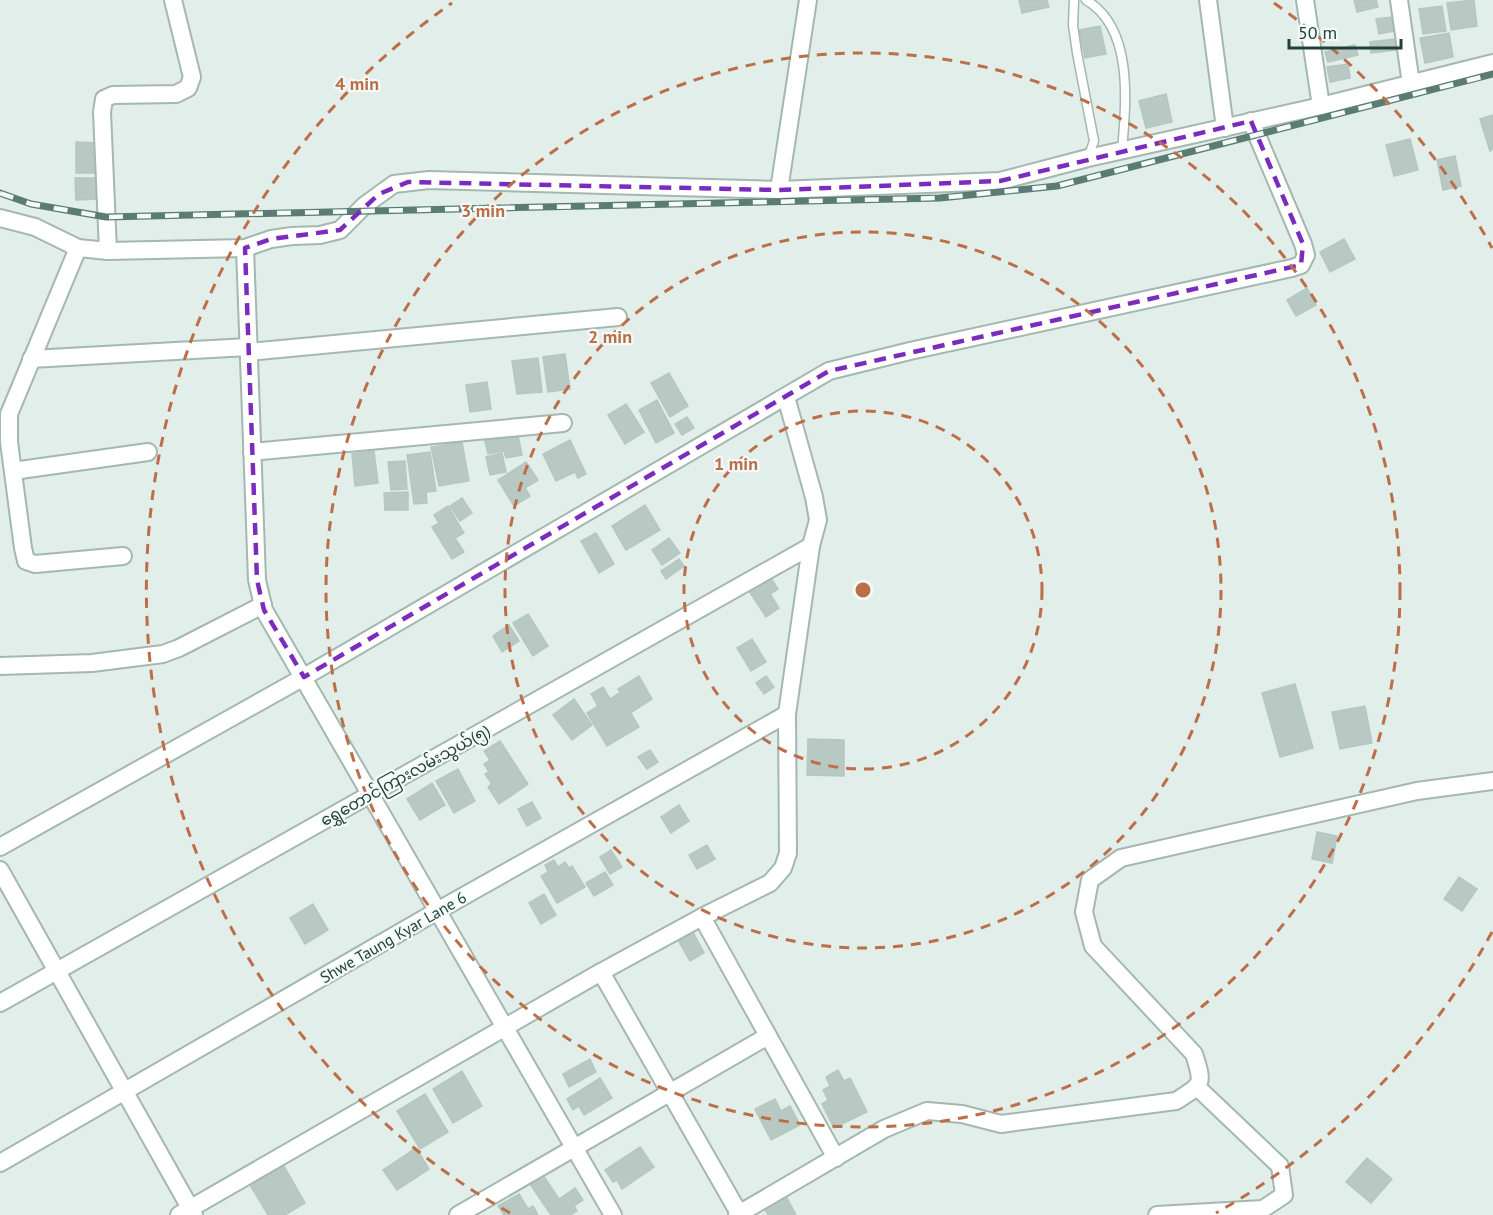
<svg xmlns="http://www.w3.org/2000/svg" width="1493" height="1215" font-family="'PT Sans','Noto Sans Myanmar',sans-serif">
<rect width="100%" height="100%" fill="#e2eee9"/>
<!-- building -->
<g fill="#b7c9c2" stroke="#b4c8c0" stroke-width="1.5">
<polygon points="1019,0 1047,0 1049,7 1022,13"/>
<polygon points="1354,0 1376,0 1378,7 1357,12"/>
<polygon points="1474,0 1477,26 1451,30 1447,3"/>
<polygon points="1442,6 1446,31 1423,34 1419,9"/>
<polygon points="1392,17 1395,31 1379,34 1376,19"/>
<polygon points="1100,26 1106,54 1085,58 1079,30"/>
<polygon points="1449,33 1453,57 1425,63 1420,38"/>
<polygon points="1394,39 1396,50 1371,53 1370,42"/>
<polygon points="1355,45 1358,55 1328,62 1325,52"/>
<polygon points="1348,64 1350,78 1330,82 1327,67"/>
<polygon points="1166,94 1172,122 1146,128 1139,101"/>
<polygon points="1493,115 1493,149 1490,151 1480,119"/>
<polygon points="1410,139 1418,170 1394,176 1386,145"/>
<polygon points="76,142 98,143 98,173 76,173"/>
<polygon points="1455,156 1461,186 1443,190 1437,160"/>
<polygon points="75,178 100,178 100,199 76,200"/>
<polygon points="1344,239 1355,259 1330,272 1320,252"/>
<polygon points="1307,288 1316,305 1296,316 1287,300"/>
<polygon points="565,354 570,389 548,392 543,357"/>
<polygon points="538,358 542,392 517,394 512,361"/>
<polygon points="669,373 688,406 670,417 651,383"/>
<polygon points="487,382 491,409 470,412 466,385"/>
<polygon points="657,400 674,433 656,443 639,410"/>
<polygon points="626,404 644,432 625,444 608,415"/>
<polygon points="687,417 694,428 682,435 675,424"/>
<polygon points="517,430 522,455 506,458 504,451 488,454 484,437"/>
<polygon points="570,440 586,474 578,478 575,472 556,481 543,454"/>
<polygon points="462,442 469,481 439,486 431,447"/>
<polygon points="374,451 378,483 355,486 352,454"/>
<polygon points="430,452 436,491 426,492 427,503 414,504 407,455"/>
<polygon points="502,453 506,472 490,475 486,457"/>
<polygon points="405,461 407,489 391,490 388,462"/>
<polygon points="526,462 538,480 525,488 530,496 514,506 498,480"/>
<polygon points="408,492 408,510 385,510 384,493"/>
<polygon points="462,498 472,513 460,521 450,506"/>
<polygon points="645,505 660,530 626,550 612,526"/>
<polygon points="448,506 464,533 455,538 464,552 452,559 432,527 439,523 434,515"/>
<polygon points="596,533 614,564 599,573 581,541"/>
<polygon points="669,538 680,553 662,565 652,550"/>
<polygon points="679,559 684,566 666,579 661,571"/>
<polygon points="769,575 778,589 770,594 779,608 766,617 747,588"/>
<polygon points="528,614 548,646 533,656 513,623"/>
<polygon points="509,625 519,641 502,652 493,636"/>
<polygon points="752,639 766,662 751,671 737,648"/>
<polygon points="639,676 652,699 632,712 618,689"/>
<polygon points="766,676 774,687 764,694 756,683"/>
<polygon points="1295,684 1313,748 1280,757 1262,693"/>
<polygon points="603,687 610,699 619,693 639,727 607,746 587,713 598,706 591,694"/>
<polygon points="574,699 592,725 572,740 553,715"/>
<polygon points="1365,706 1372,743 1340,749 1332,712"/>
<polygon points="808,739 844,740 844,776 807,775"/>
<polygon points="500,741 528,784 499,804 488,787 492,784 485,774 489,772 484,764 490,760 484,751"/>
<polygon points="650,750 658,762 647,769 638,757"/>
<polygon points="458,769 475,801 454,813 436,781"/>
<polygon points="432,783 445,805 420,820 407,799"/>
<polygon points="532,802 541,818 527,826 518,809"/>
<polygon points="679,805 689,821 671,833 661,817"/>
<polygon points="1317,832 1337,836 1332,863 1312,859"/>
<polygon points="707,845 715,859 697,869 689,855"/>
<polygon points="611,850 622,867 610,874 600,857"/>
<polygon points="554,860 558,867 565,862 569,868 572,866 585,887 557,903 541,876 548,872 545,865"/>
<polygon points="605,872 613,885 594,896 586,883"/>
<polygon points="1459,877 1477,889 1462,911 1444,899"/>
<polygon points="544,894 556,915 541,924 529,903"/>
<polygon points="313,904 328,930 305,944 290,918"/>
<polygon points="693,932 704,953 690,961 678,940"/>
<polygon points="590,1059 596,1072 569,1087 563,1074"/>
<polygon points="838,1070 844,1081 850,1078 867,1112 834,1128 822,1104 828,1100 823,1090 830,1086 826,1077"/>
<polygon points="462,1071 482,1106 453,1123 433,1089"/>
<polygon points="600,1078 612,1098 584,1115 579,1106 573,1110 567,1099"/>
<polygon points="425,1094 448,1132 420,1149 397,1111"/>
<polygon points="775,1099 781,1111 790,1106 800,1125 771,1140 755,1109"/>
<polygon points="640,1147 654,1167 622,1189 617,1180 613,1182 605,1170"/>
<polygon points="416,1148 429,1169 397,1190 383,1170"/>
<polygon points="1367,1158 1392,1179 1371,1203 1346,1182"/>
<polygon points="284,1166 305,1203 285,1215 268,1215 250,1185"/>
<polygon points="543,1175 559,1199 575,1188 583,1200 574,1206 577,1211 570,1215 551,1215 530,1184"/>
<polygon points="519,1194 528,1209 533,1206 538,1215 504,1215 498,1206"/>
<polygon points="785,1194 796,1215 768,1215 763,1206"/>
</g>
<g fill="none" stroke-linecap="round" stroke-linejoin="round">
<defs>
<g id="lane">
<polyline points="1074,0 1073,25 1077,53 1094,141 1088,158"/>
<path d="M1086 0C1134 28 1126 103 1122 151"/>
</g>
<g id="street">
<polyline points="1208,0 1225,128"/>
<polyline points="1305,0 1321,106"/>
<polyline points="1399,0 1411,84"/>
<polyline points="779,190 808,0"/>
<polyline points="0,218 35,227 78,248 108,251 245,248 271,239 292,236 320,235 340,230 365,205 394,184 429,180 779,190 1000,181 1088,158 1321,106 1493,63"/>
<polyline points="78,248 9,414 9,442 23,548 26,561 35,564 123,556"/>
<polyline points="245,248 257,580 264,610 613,1215"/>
<polyline points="108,251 102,112 104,99 113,95 176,94 188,88 192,77 173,0"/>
<polyline points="248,352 618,317"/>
<polyline points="31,359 248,347"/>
<polyline points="252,452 563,423"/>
<polyline points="13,471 148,452"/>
<polyline points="0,666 92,663 163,654 179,648 263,605"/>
<polyline points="0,847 304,677 829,371 910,351 1292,268 1301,265 1306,255 1303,244 1251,121"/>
<polyline points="0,870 194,1215"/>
<polyline points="702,917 836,1158"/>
<polyline points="601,972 740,1215"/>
<polyline points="0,1003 811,546"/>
<polyline points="0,1163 439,910 787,714"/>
<polyline points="179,1215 601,972 702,917 770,883 783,868 788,853 787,714 811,546 818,520 814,497 786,397"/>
<polyline points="458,1215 768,1036"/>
<path d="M737 1215 884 1129 927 1111 962 1114 1001 1124 1176 1101C1203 1084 1204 1085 1194 1054L1093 946 1084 912 1090 880 1121 858 1417 791 1493 781"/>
<polyline points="1157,1215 1263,1209 1284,1195 1280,1166 1198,1088"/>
</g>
</defs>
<!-- lane casing -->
<use href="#lane" stroke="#a4b7b1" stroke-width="11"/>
<!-- street casing -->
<use href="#street" stroke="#a4b7b1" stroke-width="20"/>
<!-- lane -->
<use href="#lane" stroke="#fff" stroke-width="8"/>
<!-- street -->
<use href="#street" stroke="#fff" stroke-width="16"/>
<defs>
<polyline id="rail" points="0,193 31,204 106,217 940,198 1057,186 1493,74"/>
</defs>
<!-- rail casing -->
<use href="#rail" stroke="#5a7c74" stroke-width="7"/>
<!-- rail -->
<use href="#rail" stroke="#f3faf7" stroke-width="4.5" stroke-dasharray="14" stroke-linecap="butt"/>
</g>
<!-- marked area -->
<path fill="none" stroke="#7b2cbf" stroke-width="4.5" stroke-dasharray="12 8" stroke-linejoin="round" d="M1251 121 1303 244 1301 265 829 371 304 677 264 610 257 580 245 248 271 239 340 230 379 194 408 182 779 190 1000 181Z"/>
<!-- distance rings -->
<g fill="none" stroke="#bc6e48" stroke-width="3" stroke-dasharray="10 8">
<circle cx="863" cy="590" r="179"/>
<circle cx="863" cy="590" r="358"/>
<circle cx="863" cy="590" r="537"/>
<path d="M1492 932A716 716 0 0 1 1216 1213M510 1213A716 716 0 0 1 452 3M1274 3A716 716 0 0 1 1492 248"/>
</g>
<g text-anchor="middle" stroke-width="4.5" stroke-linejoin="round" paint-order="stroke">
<!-- street labels -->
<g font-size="16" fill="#204139" stroke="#f3faf7">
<text transform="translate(405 775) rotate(-29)" y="6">ရွှေတောင်ကြားလမ်းသွယ်(၅)</text>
<text transform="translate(393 937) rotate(-30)" y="6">Shwe Taung Kyar Lane 6</text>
</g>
</g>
<circle cx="863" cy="590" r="9" fill="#bc6e48" stroke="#f3faf7" stroke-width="3"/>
<g font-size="18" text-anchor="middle" font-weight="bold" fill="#bc6e48" stroke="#f3faf7" stroke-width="4.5" stroke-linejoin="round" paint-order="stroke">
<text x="357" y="90">4 min</text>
<text x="483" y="217">3 min</text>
<text x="610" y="343">2 min</text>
<text x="736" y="470">1 min</text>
</g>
<!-- scale -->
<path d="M1289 39v9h112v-9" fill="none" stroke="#204139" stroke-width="3"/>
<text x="1298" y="39" font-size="18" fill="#204139" stroke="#f3faf7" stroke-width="4.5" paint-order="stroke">50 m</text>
</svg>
